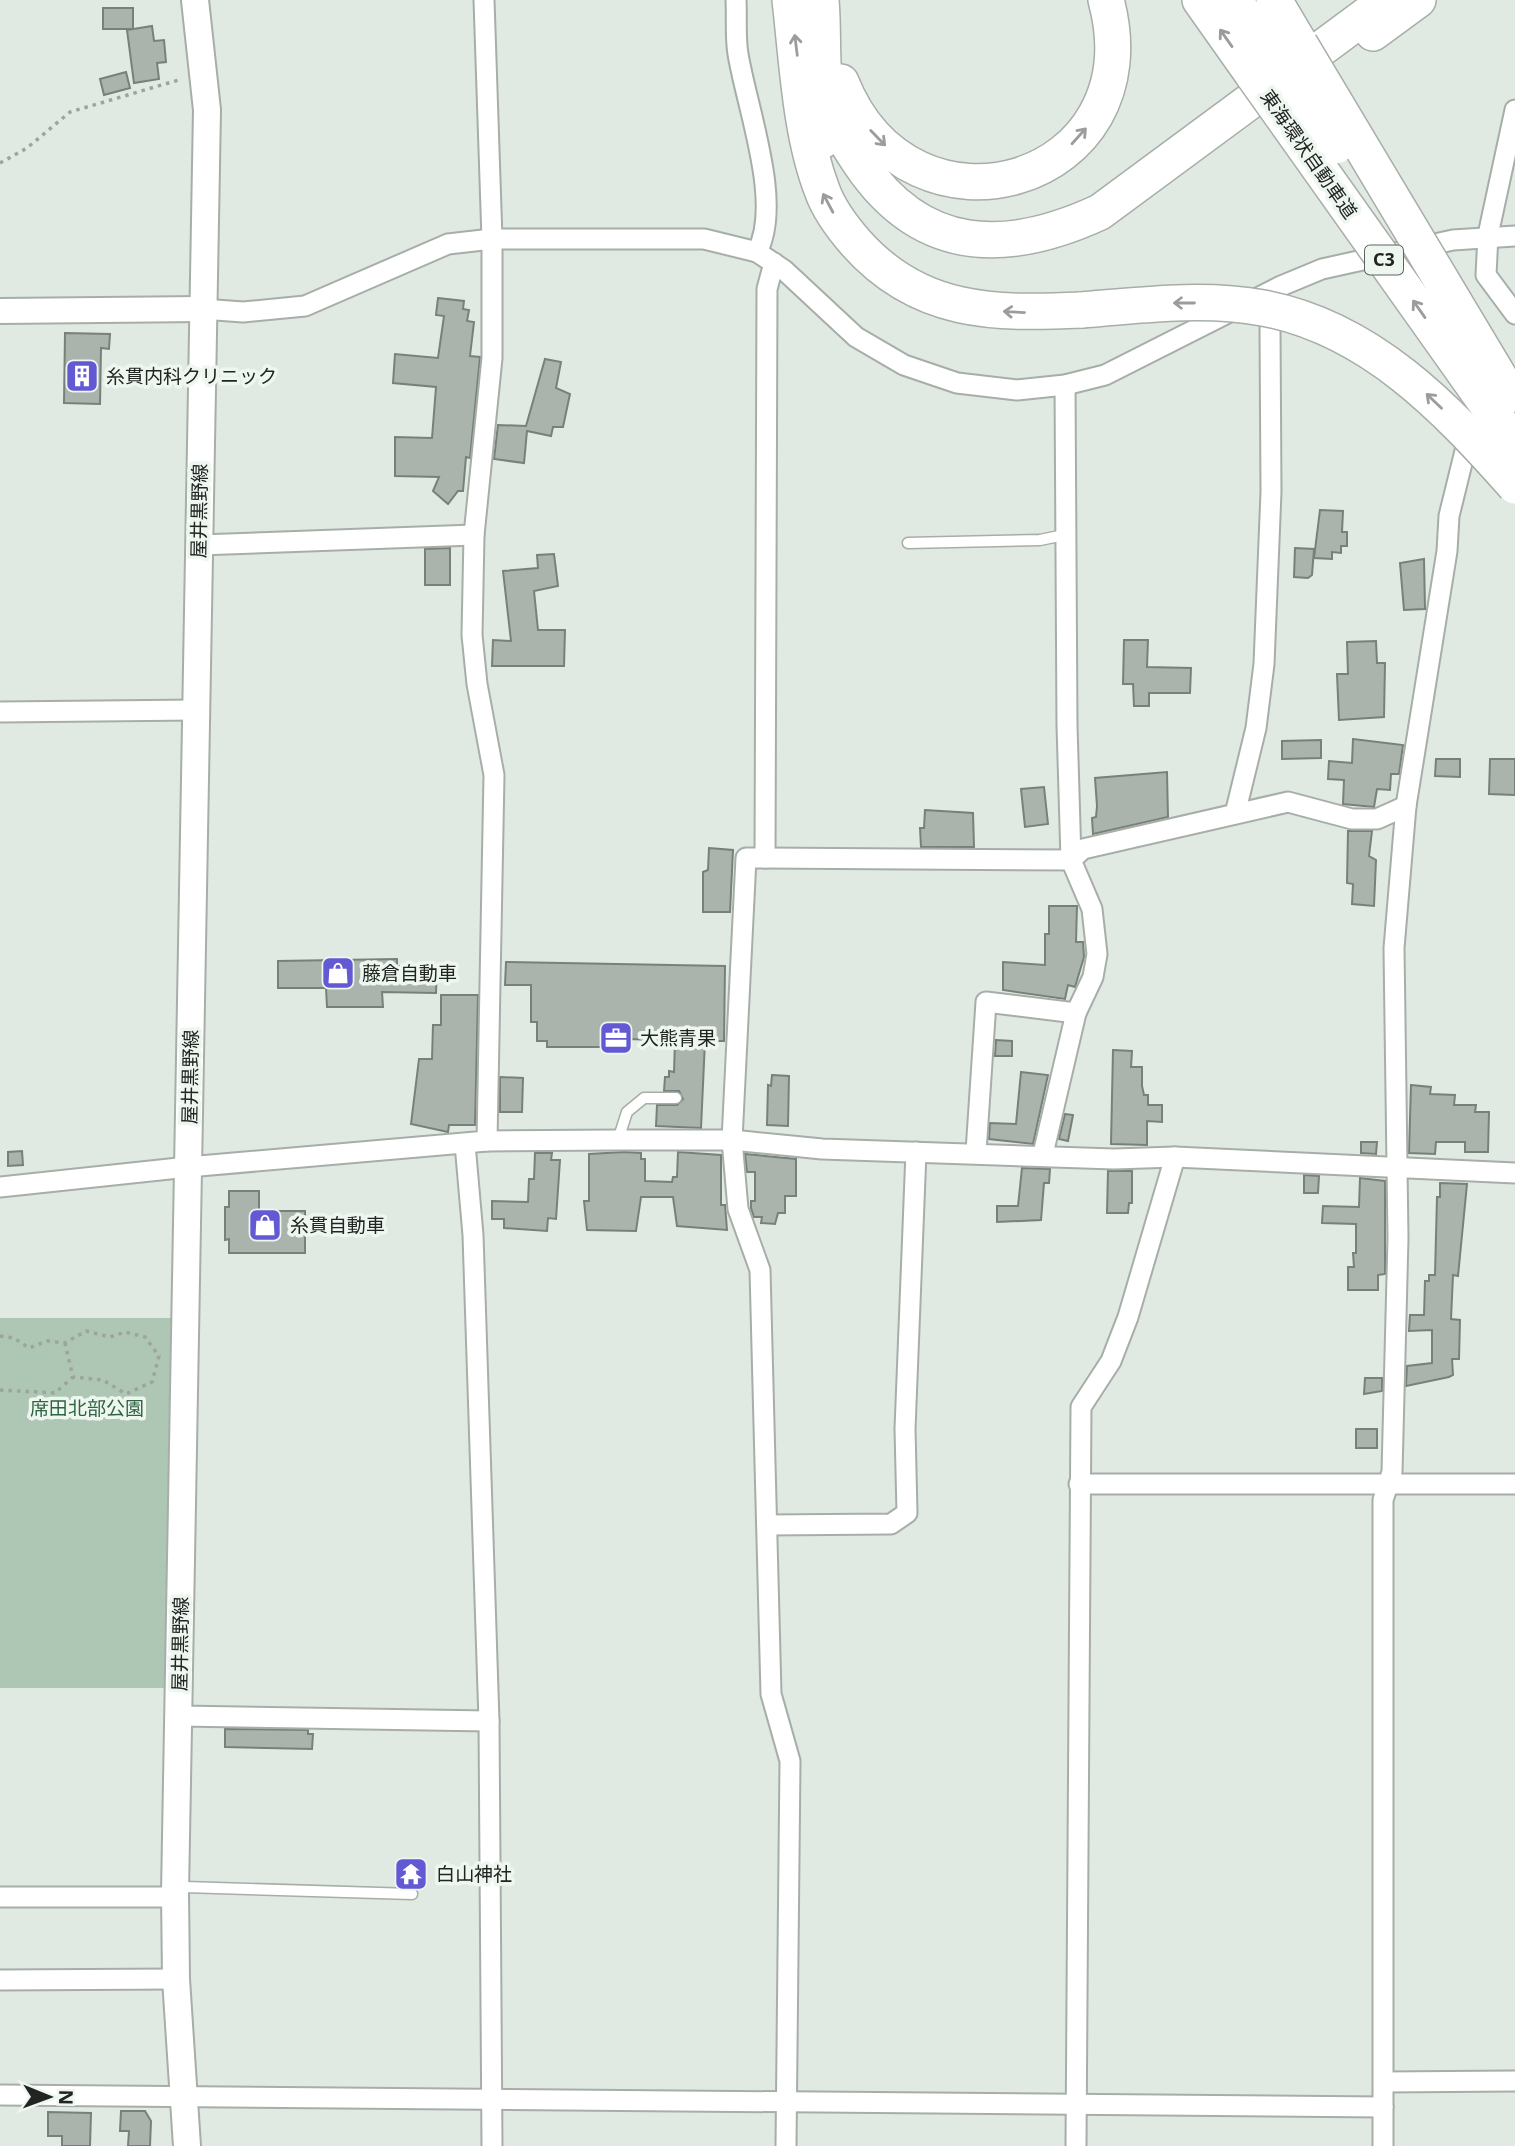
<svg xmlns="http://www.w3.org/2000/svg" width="1515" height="2146" font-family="'Noto Sans','Noto Sans JP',sans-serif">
<rect width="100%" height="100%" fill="#e0e9e2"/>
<!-- green -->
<polygon fill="#aec6b4" points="0,1318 176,1318 171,1688 0,1688"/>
<!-- building -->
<g fill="#abb3ad" stroke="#78807a" stroke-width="2">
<rect x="103" y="8" width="30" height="21"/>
<polygon points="152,26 154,41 164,40 166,62 157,63 159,79 134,83 127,30"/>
<polygon points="126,72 130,88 104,95 100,79"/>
<polygon points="438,298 464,301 463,309 469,310 467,321 474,322 470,356 480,357 470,458 466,457 463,491 458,491 448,504 433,491 439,477 395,476 395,437 432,438 436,387 393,383 395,354 438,358 444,316 436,315"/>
<polygon points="65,333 110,334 109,349 101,348 100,404 64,403"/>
<polygon points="545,359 561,362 556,388 570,394 563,427 553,427 551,436 527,431 524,463 494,459 498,425 526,426"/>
<polygon points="1320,510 1343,511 1342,532 1347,532 1347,546 1341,546 1341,553 1332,552 1332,559 1314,558"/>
<polygon points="450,548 450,585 425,585 425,549"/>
<polygon points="1295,548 1314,549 1312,575 1308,578 1294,577"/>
<polygon points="554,554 558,586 534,591 538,630 565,630 564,666 492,666 493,640 511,641 503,571 538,568 537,555"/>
<polygon points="1424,559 1425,609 1404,610 1400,563"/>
<polygon points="1124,640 1148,640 1147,667 1191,668 1190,693 1149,693 1149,706 1134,706 1133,684 1123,684"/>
<polygon points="1376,641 1377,663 1385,663 1384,717 1339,720 1337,674 1348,674 1347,642"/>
<polygon points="1353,739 1403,745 1399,774 1391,774 1390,790 1377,789 1374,807 1343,804 1344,780 1328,779 1329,761 1352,763"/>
<polygon points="1321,740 1321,758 1282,759 1282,741"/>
<polygon points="1436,759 1460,759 1460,777 1435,776"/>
<polygon points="1490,759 1515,759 1515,795 1489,794"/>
<polygon points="1167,772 1168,817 1093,834 1092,818 1096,817 1097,806 1095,778"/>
<polygon points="1044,787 1048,824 1025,827 1021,789"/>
<polygon points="925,810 973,813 974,847 921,847 920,828 924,828"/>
<polygon points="1348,831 1372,831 1369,856 1376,860 1374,906 1352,904 1353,884 1347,883"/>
<polygon points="709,848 733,850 730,912 703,912 703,872 708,870"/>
<polygon points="1049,906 1077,906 1076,942 1083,942 1084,957 1075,987 1068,985 1065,999 1003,990 1003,962 1045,965 1045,934 1049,934"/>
<polygon points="397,959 397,966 437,966 436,993 382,992 383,1007 327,1007 326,988 278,988 278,961"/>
<polygon points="506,962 725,966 724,1041 705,1041 701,1128 656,1126 657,1105 677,1105 683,1099 679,1091 664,1091 665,1077 669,1077 669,1071 674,1072 675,1041 631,1039 631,1047 547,1047 547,1041 537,1041 537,1022 531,1022 531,985 505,985"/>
<polygon points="441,995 478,995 475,1125 449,1125 448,1132 411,1124 419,1059 432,1059 433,1025 441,1025"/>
<polygon points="996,1040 1012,1041 1012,1056 995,1056"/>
<polygon points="1113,1050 1132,1051 1131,1067 1142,1067 1142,1086 1144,1095 1148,1095 1148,1105 1162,1105 1162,1122 1147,1121 1147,1145 1111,1144"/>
<polygon points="1021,1072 1048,1075 1033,1144 989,1139 990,1123 1016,1124"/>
<polygon points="772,1075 789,1076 788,1126 767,1125 768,1085 771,1086"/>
<polygon points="500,1077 523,1078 522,1112 500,1112"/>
<polygon points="1411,1085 1431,1087 1430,1094 1455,1095 1454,1105 1476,1105 1475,1112 1489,1112 1488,1152 1465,1152 1465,1142 1436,1142 1435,1154 1409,1153"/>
<polygon points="1065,1114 1073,1115 1068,1141 1059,1139"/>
<polygon points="1361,1142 1377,1142 1376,1154 1361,1153"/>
<polygon points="22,1151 23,1165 8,1166 8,1152"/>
<polygon points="624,1152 641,1153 641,1159 645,1159 645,1181 672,1182 673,1177 677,1177 678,1152 721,1155 721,1205 725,1205 727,1230 677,1226 673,1197 641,1197 636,1231 587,1230 584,1201 589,1201 589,1154"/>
<polygon points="535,1153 552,1153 551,1160 560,1160 556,1219 548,1218 547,1231 504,1228 504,1219 492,1219 492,1201 528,1202 529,1179 534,1179"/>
<polygon points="745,1154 796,1159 796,1196 785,1196 785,1213 778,1213 775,1224 761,1223 762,1217 754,1217 751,1208 751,1201 755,1201 755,1172 747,1172"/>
<polygon points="1022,1168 1050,1169 1049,1183 1044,1183 1041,1220 997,1222 997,1206 1018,1206"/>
<polygon points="1108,1171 1132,1171 1132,1203 1129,1203 1128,1213 1107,1213"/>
<polygon points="1304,1175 1319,1176 1318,1193 1304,1193"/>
<polygon points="1360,1178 1385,1181 1385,1274 1378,1275 1378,1290 1348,1290 1348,1267 1354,1267 1353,1253 1356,1253 1356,1224 1322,1223 1323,1206 1359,1207"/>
<polygon points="1440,1183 1467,1184 1458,1276 1453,1275 1451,1319 1460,1320 1459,1359 1452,1359 1453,1375 1449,1377 1406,1386 1407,1366 1432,1363 1432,1330 1409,1331 1410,1315 1424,1315 1425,1281 1429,1281 1429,1275 1435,1275 1437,1197 1440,1197"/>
<polygon points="229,1191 259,1191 259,1211 305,1211 305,1253 229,1253 229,1239 225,1240 225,1207 229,1207"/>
<polygon points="1365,1378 1382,1378 1382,1391 1364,1394"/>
<rect x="1356" y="1429" width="21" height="19"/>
<polygon points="225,1729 308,1730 308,1734 313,1734 312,1749 225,1747"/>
<polygon points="121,2111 145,2111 151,2121 150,2146 128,2146 129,2131 120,2131"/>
<polygon points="48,2112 91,2113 90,2146 62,2146 62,2136 48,2136"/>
</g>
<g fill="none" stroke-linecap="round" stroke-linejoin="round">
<defs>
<g id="service">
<polyline points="908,543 1040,540 1064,535"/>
<polyline points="618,1140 627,1112 644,1098 676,1098"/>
<polyline points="176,1892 185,1887 412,1894"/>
</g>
<g id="minor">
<polyline points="484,0 492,239 492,358 474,535 472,635 477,684 494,775 487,1141"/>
<path d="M736 0C737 18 735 36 738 54 747 109 783 203 757 252"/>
<polyline points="1515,110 1488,235 1486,275 1515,314"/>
<polyline points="202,309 243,312 305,306 448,244 492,239 704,239 757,252 784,270 856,337 904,365 957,383 1017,390 1065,385 1105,375 1281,286 1322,269 1453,240 1515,236"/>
<polyline points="199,545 474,535"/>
<polyline points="0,712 196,710"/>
<polyline points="1235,814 1256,728 1264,664 1271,492 1270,329 1276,305"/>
<polyline points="765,858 767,289 774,263"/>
<polyline points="465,1144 473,1235 489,1721 492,2146"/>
<polyline points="976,1152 986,1002 1076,1013 1093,977 1097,954 1092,909 1071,860 1067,725 1065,385"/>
<polyline points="1043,1154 1076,1013"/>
<polyline points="0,1187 188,1167 487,1141 618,1140 732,1140 822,1149 1114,1159 1175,1157 1515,1173"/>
<polyline points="1079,1484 1515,1484"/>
<polyline points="767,1525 891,1524 907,1513 905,1429 916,1152"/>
<polyline points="179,1716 489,1721"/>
<polyline points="0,1897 166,1897 175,1893"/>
<polyline points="0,1980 176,1979"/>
<polyline points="1384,2082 1515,2081"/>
<polyline points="0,2095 1383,2107"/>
<polyline points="786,2146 790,1761 771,1694 760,1270 738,1209 732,1140 746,858 1071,860 1083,849 1288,802 1352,819 1377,819 1406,806"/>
<polyline points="1076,2146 1081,1407 1111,1361 1128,1317 1175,1157"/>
<polyline points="1383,2146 1383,1500 1392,1472 1398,1238 1394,948 1406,806 1447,551 1449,516 1465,451 1480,440"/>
</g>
<polyline id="tertiary" points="0,311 202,309"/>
<polyline id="secondary" points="187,2146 176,1979 175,1893 207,110 195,0"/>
<g id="motorway">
<path d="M790 0C797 60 800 133 822 190 829 210 842 227 856 243 919 314 994 314 1082 310"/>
<path d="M821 0C824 33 820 69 828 101 834 123 848 145 860 163 922 255 1007 255 1100 212L1387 0"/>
<polyline points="1200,0 1253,75"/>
<polyline points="1234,0 1276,60"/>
<polyline points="1274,0 1300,44"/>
<polyline points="1373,33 1418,0"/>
<path d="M841 82C911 257 1156 184 1106 0"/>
<polyline points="801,91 822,141"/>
</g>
</defs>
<!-- service casing -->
<use href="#service" stroke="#a7aea8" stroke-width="13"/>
<!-- minor casing -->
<use href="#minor" stroke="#a7aea8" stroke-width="23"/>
<!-- tertiary casing -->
<use href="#tertiary" stroke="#a7aea8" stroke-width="28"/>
<!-- secondary casing -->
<use href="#secondary" stroke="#a7aea8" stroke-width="30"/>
<!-- motorway casing -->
<use href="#motorway" stroke="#a7aea8" stroke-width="38"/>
<!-- path -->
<g stroke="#9da49e" stroke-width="3.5" stroke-dasharray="3.5 5" stroke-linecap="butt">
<polyline points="0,163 27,148 70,112 182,79"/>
<polyline points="0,1336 14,1338 29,1348 47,1341 65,1343 86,1331 110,1337 125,1332 145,1337 159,1356 152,1382 126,1394 103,1380 73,1377 65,1343"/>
<polyline points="0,1390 55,1393 73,1377"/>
</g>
<!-- service -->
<use href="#service" stroke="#fff" stroke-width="10"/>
<!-- minor -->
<use href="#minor" stroke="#fff" stroke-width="19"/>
<!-- tertiary -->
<use href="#tertiary" stroke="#fff" stroke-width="24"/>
<!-- secondary -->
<use href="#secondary" stroke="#fff" stroke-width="26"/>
<!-- motorway -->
<use href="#motorway" stroke="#fff" stroke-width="35"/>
<defs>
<g id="motorway-bridge">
<polyline points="1300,44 1510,395"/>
<polyline points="1276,60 1336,146"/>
<polyline points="1253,75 1515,444"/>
<path d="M1082 310C1141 305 1204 297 1263 308 1370 328 1446 408 1515 486"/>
</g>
</defs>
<!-- motorway-bridge casing -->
<use href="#motorway-bridge" stroke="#a7aea8" stroke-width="38" stroke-linecap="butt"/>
<!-- motorway-bridge -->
<use href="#motorway-bridge" stroke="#fff" stroke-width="35"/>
</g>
<!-- one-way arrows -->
<defs><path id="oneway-shaft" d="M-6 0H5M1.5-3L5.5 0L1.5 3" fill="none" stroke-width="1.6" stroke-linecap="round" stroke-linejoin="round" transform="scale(1.75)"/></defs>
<g stroke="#9b9c9b">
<use href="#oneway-shaft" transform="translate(1226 38) rotate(-125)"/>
<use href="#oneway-shaft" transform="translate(796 45) rotate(-97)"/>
<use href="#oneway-shaft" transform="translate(1079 136) rotate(-48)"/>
<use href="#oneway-shaft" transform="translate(878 138) rotate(46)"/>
<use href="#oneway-shaft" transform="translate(828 203) rotate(-118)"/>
<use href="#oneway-shaft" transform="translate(1184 303) rotate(-180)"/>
<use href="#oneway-shaft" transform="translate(1419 309) rotate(-125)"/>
<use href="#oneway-shaft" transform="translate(1014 312) rotate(-177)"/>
<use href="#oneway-shaft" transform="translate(1434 401) rotate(-136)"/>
</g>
<!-- icons -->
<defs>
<symbol id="building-square" viewBox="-11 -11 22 22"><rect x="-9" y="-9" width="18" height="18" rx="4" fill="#635ad3" stroke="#eef6f0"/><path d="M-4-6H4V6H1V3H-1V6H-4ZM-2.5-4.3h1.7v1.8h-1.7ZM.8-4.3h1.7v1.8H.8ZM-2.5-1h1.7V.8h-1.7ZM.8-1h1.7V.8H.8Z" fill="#fff"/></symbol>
<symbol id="shop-square" viewBox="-11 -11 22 22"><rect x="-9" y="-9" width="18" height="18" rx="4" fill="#635ad3" stroke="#eef6f0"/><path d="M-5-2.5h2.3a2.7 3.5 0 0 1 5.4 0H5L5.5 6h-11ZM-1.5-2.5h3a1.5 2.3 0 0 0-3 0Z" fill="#fff"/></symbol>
<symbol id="office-square" viewBox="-11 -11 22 22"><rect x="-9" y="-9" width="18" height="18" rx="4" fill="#635ad3" stroke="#eef6f0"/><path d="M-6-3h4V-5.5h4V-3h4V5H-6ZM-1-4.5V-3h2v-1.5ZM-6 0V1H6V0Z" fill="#fff"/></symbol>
<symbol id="temple-square" viewBox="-11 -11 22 22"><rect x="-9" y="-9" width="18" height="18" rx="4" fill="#635ad3" stroke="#eef6f0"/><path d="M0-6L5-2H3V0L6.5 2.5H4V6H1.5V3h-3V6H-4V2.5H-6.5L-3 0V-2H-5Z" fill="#fff"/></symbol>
</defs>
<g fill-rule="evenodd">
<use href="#building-square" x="63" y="357" width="38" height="38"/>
<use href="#shop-square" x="319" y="954" width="38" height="38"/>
<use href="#office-square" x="597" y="1019" width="38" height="38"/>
<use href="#shop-square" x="246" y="1206" width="38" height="38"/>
<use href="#temple-square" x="392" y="1855" width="38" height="38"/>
</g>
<g text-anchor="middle" stroke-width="7" stroke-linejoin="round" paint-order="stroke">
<!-- shield labels -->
<rect fill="#eef6f0" stroke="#5e635f" stroke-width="2" x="1365" y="245.5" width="38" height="29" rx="5"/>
<g font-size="18" font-weight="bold" fill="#212421">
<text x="1384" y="266">C3</text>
</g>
<!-- street labels -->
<g font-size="19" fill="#212421" stroke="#eef6f0">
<text transform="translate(1309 154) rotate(55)" y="7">東海環状自動車道</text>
<text transform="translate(199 511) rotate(-89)" y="7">屋井黒野線</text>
<text transform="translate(190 1077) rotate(-89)" y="7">屋井黒野線</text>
<text transform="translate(180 1644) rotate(-89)" y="7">屋井黒野線</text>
</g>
<!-- poi labels -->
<g font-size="19" fill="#212421" stroke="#eef6f0" text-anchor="start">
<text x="106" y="383">糸貫内科クリニック</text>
<text x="362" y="980">藤倉自動車</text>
<text x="640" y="1045">大熊青果</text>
<text x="290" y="1232">糸貫自動車</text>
<text x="436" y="1881">白山神社</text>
</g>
<!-- park labels -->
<g font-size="19" fill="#2f6341" stroke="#eef6f0">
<text x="87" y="1415">席田北部公園</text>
</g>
</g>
<!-- north arrow -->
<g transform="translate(49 2097) rotate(91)" stroke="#eef6f0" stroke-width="5" paint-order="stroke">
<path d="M0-5L12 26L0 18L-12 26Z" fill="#212421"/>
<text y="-10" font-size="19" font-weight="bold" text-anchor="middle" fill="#212421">N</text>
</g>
</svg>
